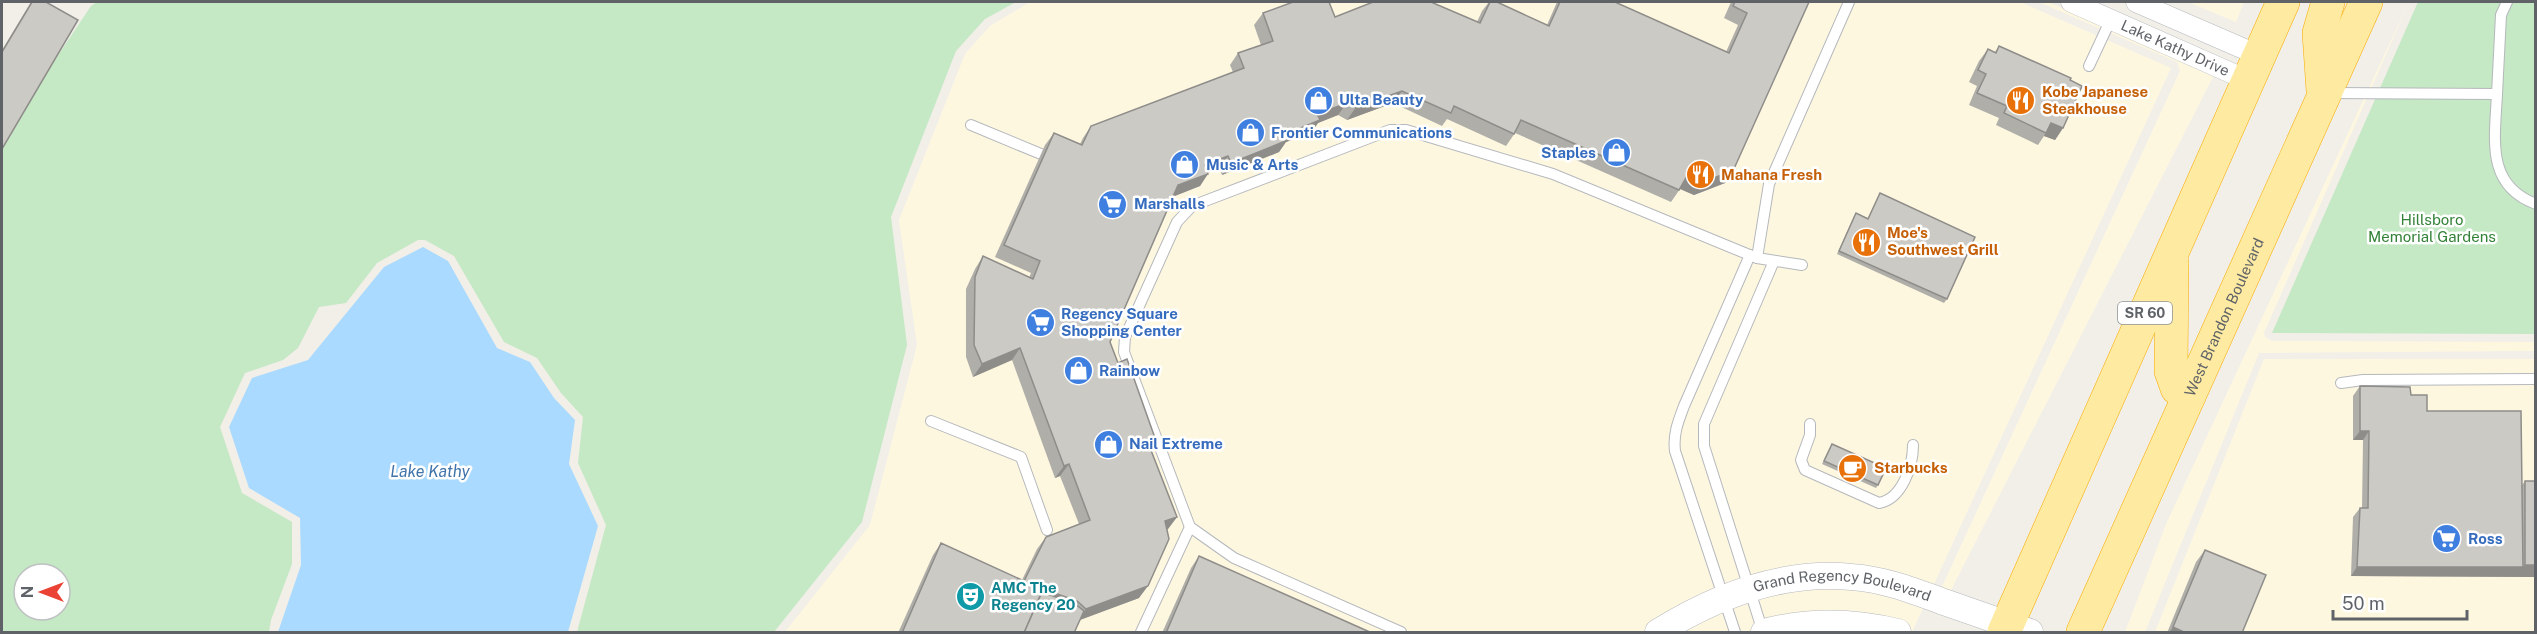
<svg xmlns="http://www.w3.org/2000/svg" width="2537" height="634" font-family="'Public Sans',sans-serif">
<rect width="100%" height="100%" fill="#f1efe8"/>
<!-- commercial -->
<g fill="#fef7e0">
<polygon points="1030,2 2020,2 2171,68 1912,632 785,632 870,525 917,345 899,220 965,54 990,26"/>
<polygon points="2039,2 2048,2 2214,75 1949,594 1940,591 2180,71 2177,62"/>
<polygon points="2188,2 2244,2 2236,22"/>
<polygon points="2409,2 2264,333 2265,337 2272,341 2535,342 2535,351 2259,353 2145,632 2125,632 2167,522"/>
<polygon points="2264,359 2535,359 2535,632 2155,632"/>
</g>
<!-- green -->
<g fill="#c5e8c5" fill-rule="evenodd">
<path d="M97 2H1016L985 19 956 51 891 217 907 345 862 522 774 632H577L606 525 578 463 583 417 561 393 537 358 504 342 454 256 425 240H418L377 263 346 303 319 307 298 348 283 360 245 373 220 427 242 493 292 522V564L271 620 269 632H2V139L91 6ZM24 574H60V610H24Z"/>
<polygon points="2418,2 2535,2 2535,334 2272,333"/>
</g>
<!-- water -->
<polygon fill="#aadaff" points="423,247 448,261 497,348 530,362 554,398 575,420 569,464 598,526 568,632 278,632 301,565 300,518 249,488 229,427 252,378 308,360 384,267"/>
<g fill="none" stroke-linecap="round" stroke-linejoin="round">
<defs>
<g id="service">
<polyline points="2089,66 2111,19"/>
<path d="M2329 93 2497 94C2495 138 2485 185 2536 204"/>
<polyline points="2497,94 2501,15 2507,2"/>
<polyline points="971,125 1041,154"/>
<polyline points="1757,258 1769,184 1849,2"/>
<polyline points="2341,383 2363,380 2536,379"/>
<polyline points="931,421 1021,457 1047,530"/>
<path d="M1810 424V435L1801 460 1805 470 1879 503C1902 499 1913 466 1913 445"/>
<polyline points="1141,632 1190,527"/>
<polyline points="1401,632 1234,558 1190,527 1124,352 1125,337 1177,222 1192,206 1390,130 1406,130 1553,174 1757,258 1802,265"/>
<path d="M1735 632 1675 451C1673 434 1678 422 1684 406L1750 255"/>
<polyline points="1763,632 1704,446 1704,424 1774,261"/>
</g>
<g id="minor">
<path id="s1" d="M2071 2 2247 80"/>
<polyline points="2136,2 2258,55"/>
</g>
<g id="tertiary">
<path id="s2" d="M1658 632C1716 596 1782 570 1852 577 1883 579 1914 591 1944 602 1973 612 2001 622 2030 632"/>
<path d="M1764 632C1809 620 1853 621 1898 632"/>
</g>
<g id="trunk">
<polyline points="2323,91 2319,33 2328,2"/>
<polyline points="2172,263 2171,371 2177,388 2189,396"/>
<polyline points="2004,632 2283,2"/>
<path id="s3" d="M2083 632 2366 2"/>
</g>
</defs>
<!-- service casing -->
<use href="#service" stroke="#b5b8bc" stroke-width="12"/>
<!-- minor casing -->
<use href="#minor" stroke="#b5b8bc" stroke-width="21"/>
<!-- tertiary casing -->
<use href="#tertiary" stroke="#b5b8bc" stroke-width="27"/>
<!-- trunk casing -->
<use href="#trunk" stroke="#f9ab00" stroke-width="34"/>
<!-- service -->
<use href="#service" stroke="#fff" stroke-width="10"/>
<!-- minor -->
<use href="#minor" stroke="#fff" stroke-width="20"/>
<!-- tertiary -->
<use href="#tertiary" stroke="#fff" stroke-width="26"/>
<!-- trunk -->
<use href="#trunk" stroke="#feeaa1" stroke-width="33"/>
</g>
<!-- wall -->
<g fill="#afaea9">
<polygon points="31,2 46,2 2,149 2,50"/>
<polygon points="1489,2 1497,2 1547,25 1557,2 1615,2 1726,52 1738,25 1724,18 1731,2 1809,2 1725,183 1694,195 1680,189 1671,202 1515,133 1506,146 1447,119 1442,126 1393,103 1347,120 1338,115 1318,123 1311,133 1286,142 1279,152 1222,175 1219,168 1208,173 1200,186 1174,196 1110,342 1118,363 1155,438 1149,445 1177,517 1167,530 1139,598 1080,620 1074,633 898,633 933,555 941,543 1022,580 1037,549 1046,537 1079,524 1060,476 1055,478 1012,360 973,377 966,357 966,289 975,269 983,256 1029,278 1031,273 995,257 1045,145 1054,133 1080,144 1083,138 1091,126 1233,72 1230,65 1238,53 1261,45 1254,25 1263,13 1335,17 1477,22 1482,11"/>
<polygon points="1999,46 2070,80 2063,128 2055,140 2044,136 2038,145 1996,125 1999,118 1969,105 1977,86 1969,82 1979,61 1988,49 1995,52"/>
<polygon points="1880,193 1947,299 1944,303 1837,254 1854,216 1856,213 1868,218"/>
<polygon points="2360,386 2411,395 2427,411 2522,485 2525,481 2535,577 2351,576 2353,517 2360,508 2362,508 2363,440 2353,440 2353,396"/>
<polygon points="1832,444 1878,485 1876,488 1822,464"/>
<polygon points="2205,550 2242,633 2167,633 2196,562"/>
<polygon points="1199,556 1372,633 1162,633 1191,568"/>
</g>
<!-- shaded-wall -->
<g fill="#8f8d8a">
<polygon points="1402,91 1393,103 1347,120 1356,107"/>
<polygon points="1347,103 1338,115 1318,123 1311,133 1286,142 1279,152 1222,175 1231,163 1286,134 1317,114"/>
<polygon points="2051,123 2063,128 2055,140 2044,136"/>
<polygon points="1228,156 1219,168 1196,177 1205,165"/>
<polygon points="1733,171 1725,183 1694,195 1678,188 1687,176"/>
<polygon points="1208,174 1200,186 1170,198 1178,185"/>
<polygon points="1020,348 1012,360 973,377 982,364"/>
<polygon points="2360,431 2369,431 2363,440 2353,440"/>
<polygon points="1155,438 1146,450 1147,440"/>
<polygon points="1069,464 1060,476 1055,478 1064,466"/>
<polygon points="1177,517 1168,529 1156,534 1165,521"/>
<polygon points="2525,565 2535,565 2535,577 2351,576 2357,567 2523,567"/>
<polygon points="1148,586 1139,598 1077,621 1086,609"/>
<polygon points="1043,589 1077,601 1069,613 1037,602"/>
<polygon points="2173,627 2186,633 2169,633"/>
</g>
<!-- building -->
<g fill="#cccac5" stroke="#8f8d8a" stroke-width="1.5">
<polygon points="32,2 46,2 78,20 2,149 2,52"/>
<polygon points="1293,2 1329,2 1335,17 1373,2 1431,2 1480,23 1490,2 1497,2 1549,26 1560,2 1615,2 1729,53 1747,13 1733,6 1735,2 1809,2 1733,171 1702,182 1687,176 1679,190 1521,120 1514,134 1454,106 1451,113 1402,91 1356,107 1347,103 1317,114 1320,120 1286,134 1288,140 1231,163 1228,156 1205,165 1208,174 1178,185 1110,342 1118,363 1127,359 1155,438 1147,440 1177,517 1165,521 1169,539 1148,586 1086,609 1077,601 1043,589 1024,633 902,633 941,543 1024,581 1046,537 1090,520 1069,464 1064,466 1020,348 982,364 974,345 975,277 983,256 1033,279 1040,261 1004,245 1054,133 1082,145 1091,126 1244,68 1238,53 1273,41 1263,13"/>
<polygon points="1999,46 2071,78 2070,80 2082,86 2063,128 2051,123 2046,133 2004,113 2007,106 1977,93 1986,74 1978,70 1988,49 1996,53"/>
<polygon points="1880,193 1975,237 1947,299 1839,251 1856,213 1868,219"/>
<polygon points="2360,386 2410,387 2411,395 2427,395 2427,411 2521,411 2523,567 2357,567 2360,508 2368,508 2369,431 2360,431"/>
<polygon points="1832,444 1886,468 1878,485 1824,461"/>
<rect x="2525" y="481" width="10" height="84"/>
<polygon points="2205,550 2266,575 2242,633 2186,633 2173,627"/>
<polygon points="1199,556 1372,633 1166,633"/>
<polygon points="1042,592 1075,604 1084,611 1074,633 1024,633"/>
</g>
<!-- icons -->
<defs>
<symbol id="shop-disc" viewBox="-11 -11 22 22"><circle r="9.5" fill="#3f7fe0" stroke="#fff"/><path d="M-5-2.5h2.3a2.7 3.5 0 0 1 5.4 0H5L5.5 6h-11ZM-1.5-2.5h3a1.5 2.3 0 0 0-3 0Z" fill="#fff"/></symbol>
<symbol id="restaurant-disc" viewBox="-11 -11 22 22"><circle r="9.5" fill="#e8710a" stroke="#fff"/><path d="M-5-6h1v4h1v-4h1v4h1v-4h1v5L-1.5 .5V6h-2V.5L-5-1ZM5-6V6H3V1.5H1.5Q1.5-4 5-6Z" fill="#fff"/></symbol>
<symbol id="supermarket-disc" viewBox="-11 -11 22 22"><circle r="9.5" fill="#3f7fe0" stroke="#fff"/><path d="M-6-5.5h2.5l.6 2H6L4.5 2H-2.5L-4.4-4H-6ZM-1.5 3.2a1.3 1.3 0 1 0 .1 0ZM3 3.2a1.3 1.3 0 1 0 .1 0Z" fill="#fff"/></symbol>
<symbol id="cafe-disc" viewBox="-11 -11 22 22"><circle r="9.5" fill="#e8710a" stroke="#fff"/><path d="M-5.5-4.5H6V0H3Q3 3.5 0 3.5H-2.5Q-5.5 3.5-5.5 0ZM3-3.2v2h1.7v-2ZM-6 4.5H4V6H-6Z" fill="#fff"/></symbol>
<symbol id="theatre-disc" viewBox="-11 -11 22 22"><circle r="9.5" fill="#0f9aa8" stroke="#fff"/><path d="M-5-5.5Q0-4 5-5.5V0Q5 5 0 6Q-5 5-5 0ZM-3.3-2.5H-1v1.5H-3.3ZM1-2.5H3.3v1.5H1ZM-2.8 1Q0 5.5 2.8 1Z" fill="#fff"/></symbol>
</defs>
<g fill-rule="evenodd">
<use href="#shop-disc" x="1302" y="84" width="33" height="33"/>
<use href="#restaurant-disc" x="2004" y="84" width="33" height="33"/>
<use href="#shop-disc" x="1234" y="116" width="33" height="33"/>
<use href="#shop-disc" x="1600" y="136" width="33" height="33"/>
<use href="#shop-disc" x="1168" y="148" width="33" height="33"/>
<use href="#restaurant-disc" x="1684" y="158" width="33" height="33"/>
<use href="#supermarket-disc" x="1096" y="188" width="33" height="33"/>
<use href="#restaurant-disc" x="1850" y="226" width="33" height="33"/>
<use href="#supermarket-disc" x="1024" y="306" width="33" height="33"/>
<use href="#shop-disc" x="1062" y="354" width="33" height="33"/>
<use href="#shop-disc" x="1092" y="428" width="33" height="33"/>
<use href="#cafe-disc" x="1836" y="452" width="33" height="33"/>
<use href="#supermarket-disc" x="2430" y="522" width="33" height="33"/>
<use href="#theatre-disc" x="954" y="580" width="33" height="33"/>
</g>
<g text-anchor="middle" stroke-width="5" stroke-linejoin="round" paint-order="stroke">
<!-- shield labels -->
<rect fill="#fff" stroke="#8f9295" stroke-width="1.5" x="2118" y="302" width="54" height="22" rx="4.5"/>
<g font-size="14" font-weight="bold" fill="#5f6368">
<text x="2145" y="318">SR 60</text>
</g>
<!-- street labels -->
<g font-size="15" fill="#5f6368" stroke="#fff">
<text dy="5" stroke="none"><textPath href="#s1" startOffset="114">Lake Kathy Drive</textPath></text>
<text dy="5" stroke="none"><textPath href="#s3" startOffset="345">West Brandon Boulevard</textPath></text>
<text dy="5" stroke="none"><textPath href="#s2" startOffset="196">Grand Regency Boulevard</textPath></text>
</g>
<!-- food labels -->
<g font-size="15" font-weight="bold" fill="#c56008" stroke="#fff" text-anchor="start">
<text x="2042" y="97">Kobe Japanese<tspan x="2042" dy="17">Steakhouse</tspan></text>
<text x="1721" y="180">Mahana Fresh</text>
<text x="1887" y="238">Moe's<tspan x="1887" dy="17">Southwest Grill</tspan></text>
<text x="1874" y="473">Starbucks</text>
</g>
<!-- shop labels -->
<g font-size="15" font-weight="bold" fill="#366cbe" stroke="#fff" text-anchor="start">
<text x="1339" y="105">Ulta Beauty</text>
<text x="1271" y="138">Frontier Communications</text>
<text x="1596" y="158" text-anchor="end">Staples</text>
<text x="1206" y="170">Music &amp; Arts</text>
<text x="1134" y="209">Marshalls</text>
<text x="1061" y="319">Regency Square<tspan x="1061" dy="17">Shopping Center</tspan></text>
<text x="1099" y="376">Rainbow</text>
<text x="1129" y="449">Nail Extreme</text>
<text x="2468" y="544">Ross</text>
</g>
<!-- park labels -->
<g font-size="15" fill="#348238" stroke="#fff">
<text x="2432" y="225">Hillsboro<tspan x="2432" dy="17">Memorial Gardens</tspan></text>
</g>
<!-- culture labels -->
<g font-size="15" font-weight="bold" fill="#0d838f" stroke="#fff" text-anchor="start">
<text x="991" y="593">AMC The<tspan x="991" dy="17">Regency 20</tspan></text>
</g>
<!-- water labels -->
<g font-size="16" font-style="italic" fill="#4174aa" stroke="#fff">
<text x="430" y="477">Lake Kathy</text>
</g>
</g>
<!-- border -->
<rect width="2537" height="634" fill="none" stroke="#5f6368" stroke-width="6"/>
<!-- north arrow -->
<g transform="translate(42 592) rotate(270)"><circle r="28" fill="#ffffff" stroke="#bfc1c3" stroke-width="1.5"/>
<path d="M0-4.5L10 22L0 15L-10 22Z" fill="#ea4335"/>
<text y="-9" font-size="16" font-weight="bold" text-anchor="middle" fill="#5f6368">N</text>
</g>
<!-- scale -->
<path d="M2333 610v9h134v-9" fill="none" stroke="#5f6368" stroke-width="3"/>
<text x="2342" y="610" font-size="18" fill="#5f6368" stroke="#ffffff" stroke-width="4.5" paint-order="stroke">50 m</text>
</svg>
